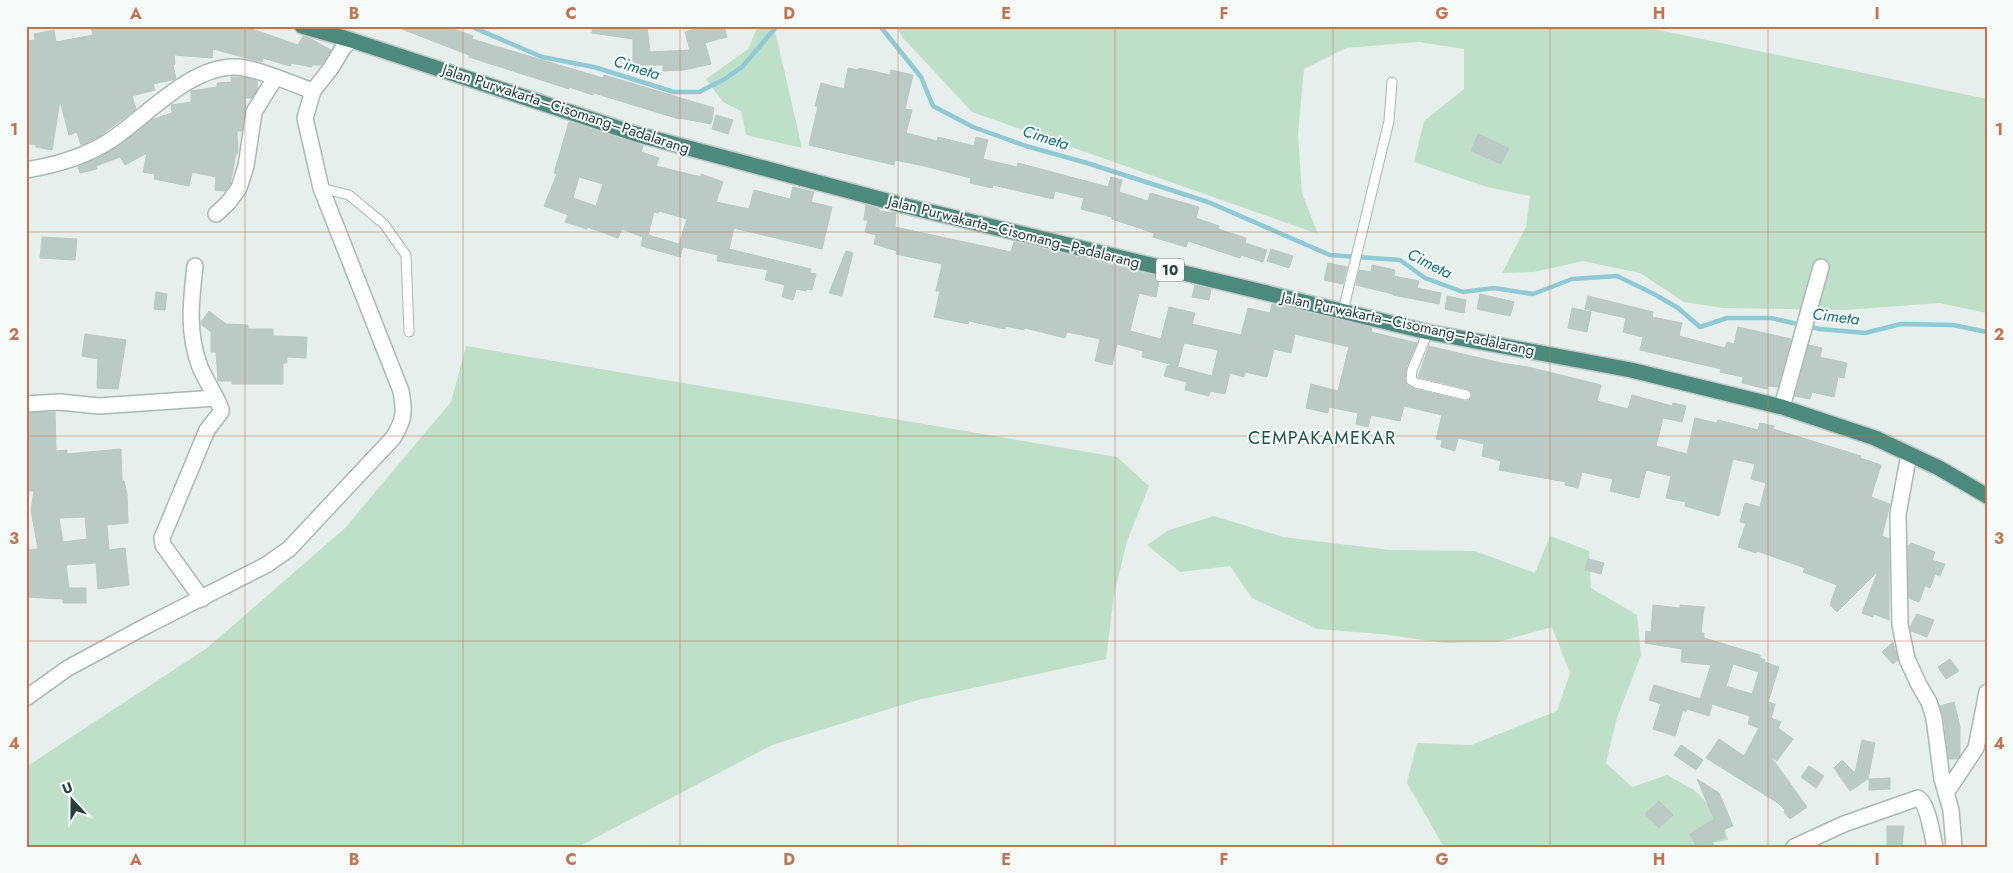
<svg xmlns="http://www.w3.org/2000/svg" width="2013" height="873" font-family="Jost,sans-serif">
<rect width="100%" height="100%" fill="#e6efeb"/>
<!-- green -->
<g fill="#bfe0c8">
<polygon points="758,26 774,26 802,148 746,135 741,111 723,102 706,79 748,49"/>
<polygon points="896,26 1640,26 1987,99 1987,313 1939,303 1845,310 1723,308 1684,302 1640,273 1583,261 1534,272 1502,273 1526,227 1530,196 1487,187 1414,162 1424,121 1464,89 1464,49 1419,42 1346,48 1304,69 1298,134 1302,193 1318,234 972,112 903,38"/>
<polygon points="466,346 1117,457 1149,486 1127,541 1114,595 1106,659 918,700 772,745 578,847 26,847 26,767 207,648 345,528 451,402"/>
<polygon points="1214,516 1283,537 1390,550 1475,551 1535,573 1550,536 1589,551 1591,588 1637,615 1641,655 1617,718 1606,763 1632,787 1667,775 1694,790 1722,818 1728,840 1692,847 1444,847 1407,783 1417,743 1471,745 1557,711 1570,673 1552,627 1498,642 1445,643 1381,634 1317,629 1252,598 1230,566 1180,572 1147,545 1169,530"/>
</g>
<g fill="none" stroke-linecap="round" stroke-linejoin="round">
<!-- stream -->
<g stroke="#8ec9d4" stroke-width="4.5">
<polyline points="470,26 542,57 594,67 674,92 699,92 723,80 742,67 777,26"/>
<polyline points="880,26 921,77 933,106 973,127 1026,146 1087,163 1208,202 1330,255 1400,260 1425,278 1463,292 1494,288 1533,294 1572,279 1617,276 1654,294 1678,308 1700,327 1727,318 1771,318 1820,329 1865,333 1901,324 1953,325 1987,332"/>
</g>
</g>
<!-- building -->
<g fill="#bbcac4" stroke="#b8c9c2" fill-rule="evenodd">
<polygon points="91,26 253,26 252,29 298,45 303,36 309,38 331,50 322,65 312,65 312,67 291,63 290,66 263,58 262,62 213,49 212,58 174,55 175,64 173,65 176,79 153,84 155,90 132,96 136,109 97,138 81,145 77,132 69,135 60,101 52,150 36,147 36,145 26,143 26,41 35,40 34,34 54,30 56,42 93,35"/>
<polygon points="394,26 446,26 473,36 472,39 495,46 603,78 604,75 714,108 711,124 679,118 679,119 594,93 593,95 569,87 569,89 469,57 469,55"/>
<polygon points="593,26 647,26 650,52 690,50 685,32 706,26 724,26 727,37 705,43 711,64 684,70 663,71 663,65 633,65 633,39 592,33"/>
<polygon points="848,68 858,70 859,68 890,75 891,70 913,75 905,109 912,110 906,133 937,141 938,137 974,146 976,137 988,140 983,159 1017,167 1018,163 1108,187 1111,177 1122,180 1119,192 1148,201 1150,193 1199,207 1196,218 1219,226 1218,229 1246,238 1245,243 1267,250 1263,262 1241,255 1240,258 1188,241 1186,247 1153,237 1154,233 1112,219 1112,217 1081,209 1084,198 1055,191 1053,199 993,185 992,188 970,183 971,178 924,166 895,160 894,165 809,145 818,106 815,106 821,83 844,89"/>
<polygon points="231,77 244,77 257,81 258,88 252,98 245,98 246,106 242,131 237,131 238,153 236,154 230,185 225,191 215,190 216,177 192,172 189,186 154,179 155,174 143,172 147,153 125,165 120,157 96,166 97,169 80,173 78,167 116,148 151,120 172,113 171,105 191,102 191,91 217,87 217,83 232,82"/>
<polygon points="716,115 733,120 728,134 712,129"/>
<path d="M569 122 643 146 641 152 659 158 656 166 701 177V174L723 182 716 202 749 209 754 190 790 199 793 187 814 192 811 202 832 207 822 249 734 228 729 249 811 269 810 273 816 274 812 290 806 289V291L796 289 793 300 782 297 785 285 765 280 768 270 717 261 718 255 683 247 680 257 641 246 643 237 622 229 618 238 587 227V229L565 222 568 215 544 206 557 174 554 173ZM579 177 603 184 596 206 573 198ZM659 211 687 219 679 244 648 235 654 212 658 213Z"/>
<polygon points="1478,134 1509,148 1501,164 1471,151"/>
<polygon points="866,205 879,209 879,211 896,213 895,227 1011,252 1014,242 1160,277 1156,297 1139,293 1130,331 1161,339 1169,307 1195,313 1192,324 1241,335 1248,308 1270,313 1272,304 1372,328 1371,332 1417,343 1406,368 1405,379 1407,385 1415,389 1465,401 1468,401 1472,397 1472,393 1467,389 1418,377 1429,346 1501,363 1528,367 1601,385 1597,401 1628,409 1632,395 1672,406 1673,403 1686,406 1682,422 1663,418 1656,446 1687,454 1695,418 1717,423 1718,420 1758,430 1760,423 1774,426 1773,429 1861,456 1860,458 1881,465 1871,497 1890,504 1882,536 1889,539 1889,620 1874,614 1873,617 1862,613 1878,571 1837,612 1830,605 1837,585 1803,572 1805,568 1757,551 1756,553 1738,547 1746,523 1740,522 1745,503 1760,507 1766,483 1751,479 1755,464 1733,459 1719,516 1685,506 1686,502 1666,498 1671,476 1646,470 1639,498 1610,491 1613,479 1582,472 1578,488 1565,485 1566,482 1499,470 1501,461 1482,456 1484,444 1458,438 1455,451 1441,447 1442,440 1436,439 1442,415 1404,406 1400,421 1371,415 1368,427 1356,424 1358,413 1329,407 1328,413 1306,408 1311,384 1338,391 1349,347 1295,334 1291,353 1274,349 1267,377 1245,372 1244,377 1230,373 1225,394 1210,391 1209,396 1185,390 1187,382 1164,376 1167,366 1171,365 1212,376 1218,350 1184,343 1178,366 1142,357 1143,351 1117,344 1112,365 1095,361 1100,339 1067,332 1065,338 1025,328 1024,330 1005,326 1005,329 969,321 968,324 934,317 940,291 936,291 942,264 896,254 897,251 874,244 876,235 865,232 868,220 864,220"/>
<polygon points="42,237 77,239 75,260 40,258"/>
<polygon points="1271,249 1293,256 1289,268 1267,261"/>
<polygon points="846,251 853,253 842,296 829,293"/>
<polygon points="1328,263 1347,267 1343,284 1324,280"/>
<polygon points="1372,265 1395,270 1394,276 1419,281 1417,288 1441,293 1439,304 1393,295 1393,294 1356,285 1359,270 1371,272"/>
<polygon points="1195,285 1211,289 1209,300 1192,297"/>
<polygon points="156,292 167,294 165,310 154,309"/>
<polygon points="1480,294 1514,302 1510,316 1477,309"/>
<polygon points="1447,296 1466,300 1464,313 1445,309"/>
<polygon points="1588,296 1653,312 1652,317 1682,323 1679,336 1725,348 1727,342 1734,344 1738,327 1791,339 1778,387 1768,386 1767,389 1742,383 1743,377 1720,372 1721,369 1640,350 1643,337 1623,332 1626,318 1585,309"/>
<polygon points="1572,308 1591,312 1587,332 1568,328"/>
<polygon points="209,311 226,324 248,325 248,329 273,329 273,336 307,337 306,358 287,357 287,363 283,363 283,384 232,384 232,381 218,381 216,352 211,352 211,332 201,324 201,322"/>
<polygon points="85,334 126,340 118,389 97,388 98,359 82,356"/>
<polygon points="1809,345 1822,348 1820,357 1847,363 1844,378 1838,377 1834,397 1812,392 1810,399 1795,396"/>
<path d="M55 412 56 451 67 450V454L121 449 122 481H124L127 494 128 523 107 525 109 550 125 548 129 585 98 589 96 563 66 565 69 588H86V603H63V599L26 597V550L38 549 31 510 34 491H26V413ZM85 517 87 539 63 542 59 518Z"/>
<polygon points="1911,543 1935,552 1932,560 1945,564 1940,576 1935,574 1930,588 1925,586 1919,602 1909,598 1908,546"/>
<polygon points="1588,559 1604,563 1601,574 1585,570"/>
<path d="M1653 605 1680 608V605L1704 607 1701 633H1704V638L1760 655V658L1765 660 1764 662 1779 667 1768 702 1775 704 1771 718 1781 722 1778 728 1793 739 1777 761 1771 757 1807 807 1790 819 1784 812 1785 810 1778 803 1706 758 1719 739 1744 756 1759 728 1748 724 1750 716 1712 704 1709 716 1687 709 1686 712 1683 710 1675 736 1653 729 1661 704 1649 700 1654 685 1700 699 1711 665 1681 662 1682 649 1645 643 1646 631 1651 632ZM1733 664 1759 672 1752 694 1726 686Z"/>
<polygon points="1917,614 1934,620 1927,637 1911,631 1910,627"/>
<polygon points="1893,642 1898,660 1893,664 1882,652"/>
<polygon points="1950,659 1959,671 1946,679 1938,667"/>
<polygon points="1954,702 1960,727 1960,756 1957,759 1949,759 1944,719 1940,706"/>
<polygon points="1862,740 1875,743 1868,779 1850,791 1834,768 1842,760 1855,773"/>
<polygon points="1681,745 1703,760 1696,770 1674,755"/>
<polygon points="1809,766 1824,776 1816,788 1801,777"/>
<polygon points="1890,778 1890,789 1869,790 1869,779"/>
<polygon points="1697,779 1719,793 1733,826 1723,830 1725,837 1712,842 1715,847 1697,847 1690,834 1714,819"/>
<polygon points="1659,801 1673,815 1659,828 1645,814"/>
<polygon points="1887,826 1904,826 1902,847 1887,847"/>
</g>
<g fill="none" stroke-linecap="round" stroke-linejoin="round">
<defs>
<g id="service">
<polyline points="321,188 349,195 384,224 406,255 409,332"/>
<polyline points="1343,311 1389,121 1392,82"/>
<polyline points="1428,332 1412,370 1411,380 1416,383 1466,395"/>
</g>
<g id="minor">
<path d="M26 170C57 165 85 157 111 140 148 115 191 65 237 67 257 68 293 84 313 91"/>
<polyline points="216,214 228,203 239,188 246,166 254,112 275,78"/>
<path d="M195 266C191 301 187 333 200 367 206 381 215 394 221 409V412L207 430 162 538 163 545 202 599"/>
<polyline points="26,404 60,402 99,406 216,398"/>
<polyline points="1782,407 1821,267"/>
<polyline points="1909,454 1898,514 1900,625 1907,659 1919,685 1929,702 1934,718 1942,779 1951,810 1954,847"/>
<path d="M26 698 68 668 148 625 266 565 289 549 393 438C404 420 405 413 401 391L321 188 305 118 313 91 331 68 343 48 351 40"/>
<polyline points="1946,793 1976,748 1987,692"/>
<path d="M1794 847 1844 824 1918 798C1928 803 1932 835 1935 847"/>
</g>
<polyline id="trunk" points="302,26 351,40 636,134 902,205 1428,332 1631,370 1782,407 1875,438 1939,468 1987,496"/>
</defs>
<!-- service casing -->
<use href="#service" stroke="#a8b8b2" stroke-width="11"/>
<!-- minor casing -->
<use href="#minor" stroke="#a8b8b2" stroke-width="18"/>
<!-- trunk casing -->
<use href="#trunk" stroke="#c2cac8" stroke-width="18"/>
<!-- service -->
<use href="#service" stroke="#fff" stroke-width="9"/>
<!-- minor -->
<use href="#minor" stroke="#fff" stroke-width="15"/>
<!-- trunk -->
<use href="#trunk" stroke="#4c8a7c" stroke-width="15"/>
</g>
<!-- grid -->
<path fill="none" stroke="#c07456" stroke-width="1" stroke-opacity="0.55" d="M245 26V847M463 26V847M680 26V847M898 26V847M1115 26V847M1333 26V847M1550 26V847M1768 26V847M26 232H1987M26 436H1987M26 641H1987"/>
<g text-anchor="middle" stroke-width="4" stroke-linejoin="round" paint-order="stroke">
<!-- shield labels -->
<rect fill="#f7fbf9" stroke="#637a73" stroke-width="1" x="1156" y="258.5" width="28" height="23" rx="4"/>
<g font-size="14" font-weight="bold" fill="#24423a">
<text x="1170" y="275">10</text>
</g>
<!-- street labels -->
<g font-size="15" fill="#24423a" stroke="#f7fbf9">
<text transform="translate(566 109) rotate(18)" y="5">Jalan Purwakarta–Cisomang–Padalarang</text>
<text transform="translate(1014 232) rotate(14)" y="5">Jalan Purwakarta–Cisomang–Padalarang</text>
<text transform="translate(1408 324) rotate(12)" y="5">Jalan Purwakarta–Cisomang–Padalarang</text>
</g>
<!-- water labels -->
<g font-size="16" font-style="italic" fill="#1c6f80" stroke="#f7fbf9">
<text transform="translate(637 67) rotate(18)" y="6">Cimeta</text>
<text transform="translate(1046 137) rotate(18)" y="6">Cimeta</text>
<text transform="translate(1430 263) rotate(27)" y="6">Cimeta</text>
<text transform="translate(1836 316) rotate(7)" y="6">Cimeta</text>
</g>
<!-- quarter labels -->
<g font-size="18" letter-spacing="1" fill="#1f5548" stroke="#f7fbf9">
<text x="1322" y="444">CEMPAKAMEKAR</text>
</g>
</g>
<!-- border -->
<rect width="2013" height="873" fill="none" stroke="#f7fbf9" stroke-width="55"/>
<!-- north arrow -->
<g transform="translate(72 800) rotate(339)" stroke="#f7fbf9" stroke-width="4" paint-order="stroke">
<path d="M0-4L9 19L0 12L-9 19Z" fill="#24423a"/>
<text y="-8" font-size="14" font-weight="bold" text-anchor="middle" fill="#24423a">U</text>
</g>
<rect x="28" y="28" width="1958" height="818" fill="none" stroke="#c07456" stroke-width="2"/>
<g font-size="16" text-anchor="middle" font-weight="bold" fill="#c07456">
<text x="136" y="19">A</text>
<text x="354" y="19">B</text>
<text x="571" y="19">C</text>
<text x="789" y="19">D</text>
<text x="1006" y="19">E</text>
<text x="1224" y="19">F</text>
<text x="1442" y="19">G</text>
<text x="1659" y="19">H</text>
<text x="1877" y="19">I</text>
<text x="14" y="135">1</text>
<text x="1999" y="135">1</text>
<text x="14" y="340">2</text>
<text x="1999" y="340">2</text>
<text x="14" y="544">3</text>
<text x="1999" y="544">3</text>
<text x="14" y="749">4</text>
<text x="1999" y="749">4</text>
<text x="136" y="865">A</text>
<text x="354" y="865">B</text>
<text x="571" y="865">C</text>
<text x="789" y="865">D</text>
<text x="1006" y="865">E</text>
<text x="1224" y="865">F</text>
<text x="1442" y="865">G</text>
<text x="1659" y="865">H</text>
<text x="1877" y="865">I</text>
</g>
</svg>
